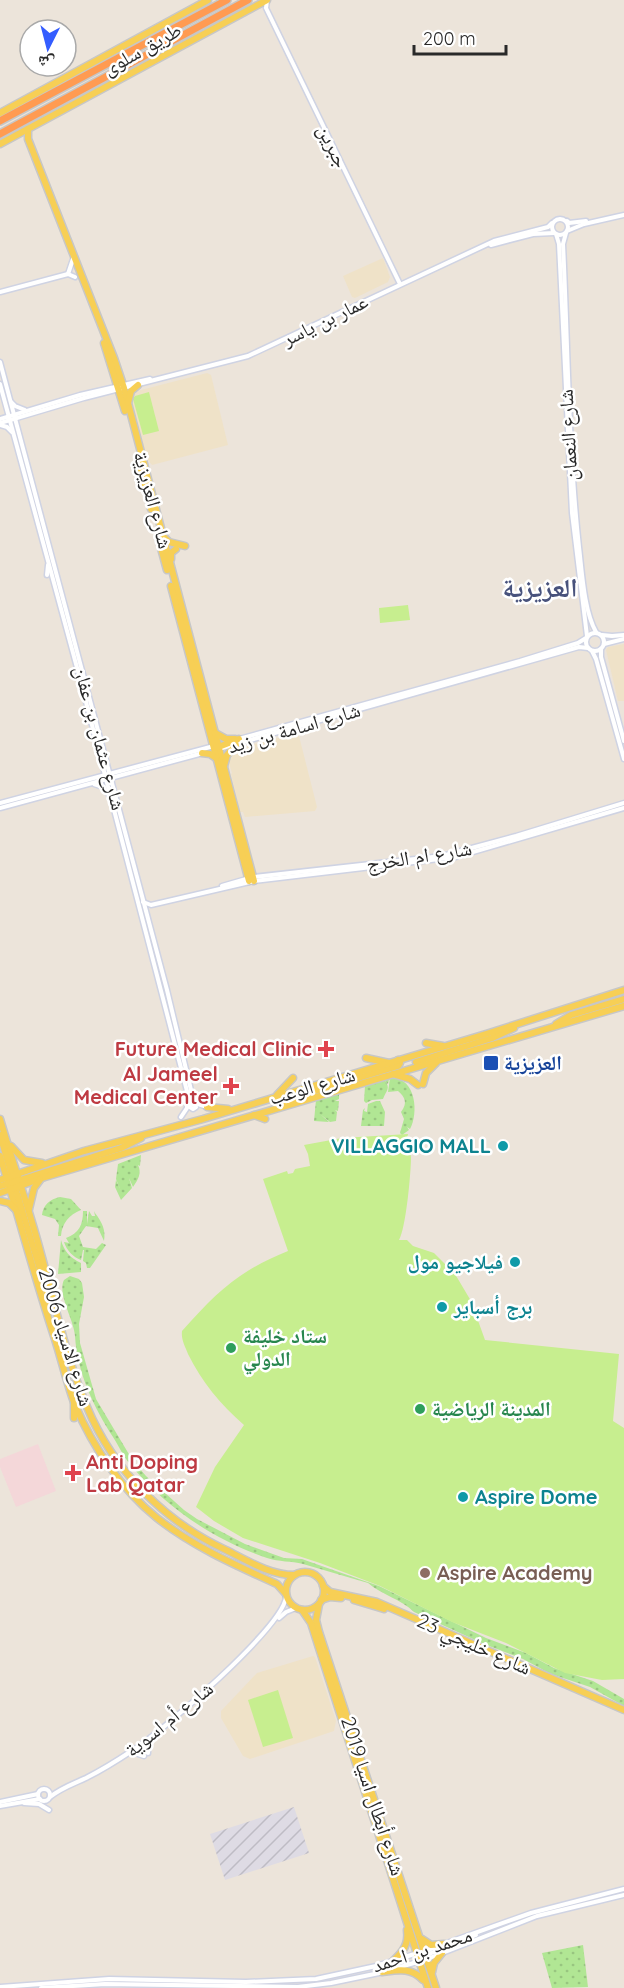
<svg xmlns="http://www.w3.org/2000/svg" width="624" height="1988" font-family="Quicksand,'Noto Naskh Arabic',sans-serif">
<defs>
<pattern id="industrial-furrows" width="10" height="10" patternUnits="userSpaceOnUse" patternTransform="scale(1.5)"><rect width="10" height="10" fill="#dedbe4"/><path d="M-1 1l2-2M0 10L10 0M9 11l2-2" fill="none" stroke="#bebcc4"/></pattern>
<pattern id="grass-dots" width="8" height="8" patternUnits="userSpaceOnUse" patternTransform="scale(1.5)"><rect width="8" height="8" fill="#b1e694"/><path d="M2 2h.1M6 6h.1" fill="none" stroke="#98c580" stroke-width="1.8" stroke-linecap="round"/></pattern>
</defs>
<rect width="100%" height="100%" fill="#ece4da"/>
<!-- industrial -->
<polygon fill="url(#industrial-furrows)" points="294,1807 309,1853 225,1880 210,1834"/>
<!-- education -->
<g fill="#efe2c8">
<polygon points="383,258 390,277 388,282 355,298 352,297 343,276"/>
<polygon points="207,373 211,375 228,445 152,465 147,459 131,401 137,391"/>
<polygon points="624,644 624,701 618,701 606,650 608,647"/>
<polygon points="292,734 299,736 317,807 315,811 245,817 243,812 240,812 231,774 232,773 228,760 233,750"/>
<polygon points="313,1656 315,1657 336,1721 334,1731 250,1759 243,1756 221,1718 221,1711 257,1673"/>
</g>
<!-- medical -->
<polygon fill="#f4d7d9" points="38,1444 56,1491 16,1507 0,1467 0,1459"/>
<!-- grass -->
<g fill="url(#grass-dots)">
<path d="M390 1078C416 1076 419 1113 410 1129L407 1127 409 1130 402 1135 400 1133 404 1119 401 1112C408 1103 405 1097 398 1091L388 1092Z"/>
<path d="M389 1079 388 1084 385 1081C391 1088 386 1091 383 1099L372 1100 366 1103 364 1101 365 1086Z"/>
<polygon points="339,1093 339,1099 335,1101 339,1101 338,1111 335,1110 337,1112 336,1121 330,1122 320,1114 329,1122 314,1121 316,1100"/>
<polygon points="376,1101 380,1101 385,1112 384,1126 361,1126 363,1110 365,1108 364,1111 367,1112 368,1104"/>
<path d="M141 1155 140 1166 138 1165C142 1173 138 1180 133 1187L129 1178 132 1188 121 1200 115 1187 116 1180 121 1191 116 1179 118 1164Z"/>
<path d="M60 1197 71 1199 81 1210C69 1215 62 1223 61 1236H58L59 1225 55 1219 42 1215C43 1205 50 1199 60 1197Z"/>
<path d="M83 1211H87V1224L89 1211 92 1216H95L94 1211 95 1213C102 1222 106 1230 104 1241L98 1228 86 1226 79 1236 83 1247 96 1249 102 1243 106 1245 90 1268H87L86 1263 83 1261 84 1250H83L81 1260C73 1257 67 1251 64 1242L69 1243 66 1238C79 1233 83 1225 83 1211Z"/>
<path d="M61 1240C64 1251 70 1258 81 1263V1272L58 1274Z"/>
<path d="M70 1276 79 1279 82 1283 84 1297 79 1324 80 1343 96 1399 133 1461 146 1476 184 1510 197 1519 245 1544 284 1558 302 1559 316 1564 379 1586 486 1638 526 1653 554 1668 593 1681 624 1699V1706L590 1687 551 1674 523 1659 484 1644 414 1612C401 1599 382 1595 368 1583 346 1577 325 1570 303 1564 291 1561 279 1562 267 1558 214 1540 165 1507 130 1464 123 1456 119 1446 113 1437 94 1408 77 1372 75 1336 74 1320 57 1294 64 1280Z"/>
<polygon points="583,1945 588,1987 552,1988 542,1953"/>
</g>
<!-- pitch -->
<g fill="#c7ee8f">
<polygon points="149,392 159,431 143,435 133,399 135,396"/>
<polygon points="408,605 410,620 380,623 379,608"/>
<path d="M408 1134C405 1143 410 1148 411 1157 411 1172 406 1228 399 1240H407L413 1246 434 1253 455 1274 471 1301 485 1340 619 1354 613 1421 624 1428V1679L602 1680 565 1673 506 1643 452 1622 380 1586 320 1563 243 1538 214 1521 196 1507 215 1467 244 1425C220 1404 202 1382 188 1354 185 1346 181 1340 182 1331 217 1292 238 1271 288 1251L263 1179 287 1171 288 1174 293 1173 295 1169 310 1166 308 1154 304 1145 342 1138Z"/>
<polygon points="278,1690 293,1738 263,1747 248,1700"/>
</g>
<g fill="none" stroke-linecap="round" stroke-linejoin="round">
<defs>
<g id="minor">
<polyline points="267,1 266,8 400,284"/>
<circle cx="560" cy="227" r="8"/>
<polyline points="567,221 569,223 586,221"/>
<polyline points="567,231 584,224 624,215"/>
<path d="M566 233 563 244C568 345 568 446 579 547 582 572 584 611 596 632"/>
<polyline points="556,234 559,244 572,513 587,636"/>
<polyline points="491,245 533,234 554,233"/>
<polyline points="68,274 73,259"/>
<polyline points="0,292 68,274 75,277"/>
<polyline points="0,362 167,990 191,1090 198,1104 207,1107"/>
<polyline points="0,384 79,675 187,1091 187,1108 181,1117"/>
<polyline points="11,402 15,406 25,410"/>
<polyline points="0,419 80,395 150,379"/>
<polyline points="0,423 84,398 248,356 494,241 548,227 552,223"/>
<polyline points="0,425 7,427 12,432"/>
<polyline points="47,575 48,565"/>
<circle cx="595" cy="642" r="9"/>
<polyline points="602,635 612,636 624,635"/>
<polyline points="604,644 624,639"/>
<polyline points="601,649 601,657 624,741"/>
<polyline points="592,651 596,659 624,759"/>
<polyline points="239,739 520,661 578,643 586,638"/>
<polyline points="222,748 579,647 588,648"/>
<polyline points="94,784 103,787 109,795"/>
<polyline points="0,803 214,746"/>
<polyline points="0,808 203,753"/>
<polyline points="222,886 253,877 442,856 516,836 624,803"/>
<polyline points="143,902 151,905 254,881 456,857 624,808"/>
<polyline points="189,1098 190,1107 193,1109 196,1107 193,1100"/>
<polyline points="279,1618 286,1612 296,1608"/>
<polyline points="132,1752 144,1756"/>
<polyline points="148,1753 148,1740"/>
<circle cx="44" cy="1795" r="6"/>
<path d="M50 1797C61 1788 73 1784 86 1778 102 1770 118 1760 133 1750 162 1732 283 1627 286 1597"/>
<polyline points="0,1802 38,1794"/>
<polyline points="24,1803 39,1804 49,1810"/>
<polyline points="0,1806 40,1799"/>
<polyline points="444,1944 531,1913 624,1889"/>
<polyline points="424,1956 476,1935"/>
<polyline points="397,1968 427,1959 537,1916 624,1895"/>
<polyline points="0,1987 109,1979 246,1982 316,1979 376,1966 437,1947"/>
<polyline points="41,1988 105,1984 298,1987 331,1983 384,1972"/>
</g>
<g id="major">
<polyline points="0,113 208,0"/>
<polyline points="28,129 28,139 114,358 124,388 254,881"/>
<polyline points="0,144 267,0"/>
<polyline points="104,343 125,411"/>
<polyline points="128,403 131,391 138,385"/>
<polyline points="138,458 151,509"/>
<polyline points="162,535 169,542 185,546"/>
<polyline points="158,537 167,570"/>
<polyline points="171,559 171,553 176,549"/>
<polyline points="171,586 249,881"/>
<polyline points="215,733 226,739 235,739"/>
<polyline points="216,748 239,739"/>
<polyline points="202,753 210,754 216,758"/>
<polyline points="224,766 227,755 236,745"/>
<polyline points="556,1024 571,1015 624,999"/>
<polyline points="426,1043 443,1046"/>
<polyline points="366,1058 389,1063"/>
<polyline points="416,1062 492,1038 514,1028"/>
<polyline points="393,1074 410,1079 418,1085"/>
<polyline points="423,1084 426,1073 436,1063"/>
<polyline points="277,1095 293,1078"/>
<polyline points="284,1106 295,1097 398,1066 400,1063 398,1060"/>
<polyline points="207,1107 228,1109"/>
<polyline points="254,1115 265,1119"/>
<path d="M0 1119C13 1164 29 1208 41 1254 55 1305 66 1358 87 1407 113 1470 165 1522 226 1550 248 1561 270 1575 294 1575"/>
<polyline points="0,1135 13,1179"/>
<polyline points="11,1146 24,1160 42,1163"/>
<path d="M0 1156C19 1217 35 1279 55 1339 62 1361 67 1384 75 1405 93 1447 121 1489 157 1518 194 1547 235 1565 277 1584L286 1594"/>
<polyline points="0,1180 84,1151 203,1119 486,1034 624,990"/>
<polyline points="0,1186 11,1183"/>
<polyline points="15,1187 51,1306"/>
<polyline points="10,1188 12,1183 20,1180 121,1148 141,1138"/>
<polyline points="0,1193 45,1177 624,1006"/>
<polyline points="0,1201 9,1203 15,1209"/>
<polyline points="29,1209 34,1188 40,1180"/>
<polyline points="74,1418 74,1403"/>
<circle cx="305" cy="1591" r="19"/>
<polyline points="323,1586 330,1592 377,1602 624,1710"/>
<polyline points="321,1600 330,1597 341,1598"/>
<polyline points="354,1600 384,1609"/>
<polyline points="319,1604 316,1620 319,1632 436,1988"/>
<polyline points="302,1610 311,1623 319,1648 428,1988"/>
<polyline points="422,1939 431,1945 444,1944"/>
<path d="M393 1961C403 1952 409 1944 407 1930"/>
<path d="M382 1972C398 1970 411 1967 423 1980"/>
<polyline points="432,1972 434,1963 442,1953"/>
</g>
<g id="highway">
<polyline points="0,121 227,0"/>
<polyline points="0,134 248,0"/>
</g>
</defs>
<!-- minor casing -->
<use href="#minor" stroke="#cfd3e3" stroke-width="7"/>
<!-- major casing -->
<use href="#major" stroke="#c7c7c7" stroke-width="9"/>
<!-- highway casing -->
<use href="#highway" stroke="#c7c7c7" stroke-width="10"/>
<!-- minor -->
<use href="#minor" stroke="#fff" stroke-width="4"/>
<!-- major -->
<use href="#major" stroke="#f7cf55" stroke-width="6"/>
<!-- highway -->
<use href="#highway" stroke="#ff9b52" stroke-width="7"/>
</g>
<!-- markers -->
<g fill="#e0444e" stroke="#fff" stroke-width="2">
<path d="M323 1040h6v6h6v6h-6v6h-6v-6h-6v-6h6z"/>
<path d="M228 1077h6v6h6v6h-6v6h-6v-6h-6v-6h6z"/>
<path d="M70 1464h6v6h6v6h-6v6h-6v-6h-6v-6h6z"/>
</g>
<rect fill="#1a4fb4" stroke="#fff" stroke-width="2" x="483" y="1055" width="16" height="16" rx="3"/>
<g fill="#0f9aa8" stroke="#fff" stroke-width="2">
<circle cx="503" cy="1146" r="6"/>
<circle cx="515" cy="1262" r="6"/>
<circle cx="442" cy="1307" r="6"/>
<circle cx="463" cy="1497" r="6"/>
</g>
<g fill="#2e9e5b" stroke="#fff" stroke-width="2">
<circle cx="231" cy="1348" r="6"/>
<circle cx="420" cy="1409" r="6"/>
</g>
<circle fill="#8d6e63" stroke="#fff" stroke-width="2" cx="425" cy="1573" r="6"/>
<g text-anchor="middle" stroke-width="5" stroke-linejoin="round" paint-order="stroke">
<!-- street labels -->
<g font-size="20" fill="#292929" stroke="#fff">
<text transform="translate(142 49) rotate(-29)" y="7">طريق سلوى</text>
<text transform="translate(333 146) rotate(64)" y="7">جبرين</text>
<text transform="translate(325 320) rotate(-26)" y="7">عمار بن ياسر</text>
<text transform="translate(568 435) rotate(-93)" y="7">شارع النعمان</text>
<text transform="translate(153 500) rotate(75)" y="7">شارع العزيزية</text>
<text transform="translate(294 728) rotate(-16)" y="7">شارع اسامة بن زيد</text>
<text transform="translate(100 738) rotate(75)" y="7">شارع عثمان بن عفان</text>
<text transform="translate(419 856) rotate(-9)" y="7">شارع ام الخرج</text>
<text transform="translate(312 1086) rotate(-16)" y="7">شارع الوعب</text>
<text transform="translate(66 1337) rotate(73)" y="7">شارع الاسياد 2006</text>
<text transform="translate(474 1644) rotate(24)" y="7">شارع خليجي 23</text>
<text transform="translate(169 1719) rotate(-39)" y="7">شارع أم اسوية</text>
<text transform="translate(373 1796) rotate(72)" y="7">شارع أبطال اسيا 2019</text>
<text transform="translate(422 1950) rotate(-18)" y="7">محمد بن احمد</text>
</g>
<!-- health labels -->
<g font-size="20" font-weight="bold" fill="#be3a42" stroke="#fff" text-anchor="end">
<text x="312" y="1056">Future Medical Clinic</text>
<text x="218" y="1081">Al Jameel<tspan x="218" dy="23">Medical Center</tspan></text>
<text x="86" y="1469" text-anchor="start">Anti Doping<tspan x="86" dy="23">Lab Qatar</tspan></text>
</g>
<!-- transit labels -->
<g font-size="20" font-weight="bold" fill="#164399" stroke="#fff" text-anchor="start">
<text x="504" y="1070">العزيزية</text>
</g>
<!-- culture labels -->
<g font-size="20" font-weight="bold" fill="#0d838f" stroke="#fff" text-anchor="end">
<text x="491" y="1153">VILLAGGIO MALL</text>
<text x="503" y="1269">فيلاجيو مول</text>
<text x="454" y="1314" text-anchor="start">برج أسباير</text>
<text x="475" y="1504" text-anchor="start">Aspire Dome</text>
</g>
<!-- leisure labels -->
<g font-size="20" font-weight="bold" fill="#27864d" stroke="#fff" text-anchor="start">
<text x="243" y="1343">ستاد خليفة<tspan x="243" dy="23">الدولي</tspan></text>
<text x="432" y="1416">المدينة الرياضية</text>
</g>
<!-- education labels -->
<g font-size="20" font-weight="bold" fill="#785e54" stroke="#fff" text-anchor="start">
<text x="437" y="1580">Aspire Academy</text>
</g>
<!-- district labels -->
<g font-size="26" font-weight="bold" fill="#48527c" stroke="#fff">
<text x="540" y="597">العزيزية</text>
</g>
</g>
<!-- north arrow -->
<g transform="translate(48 48) rotate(186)"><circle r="28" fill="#ffffff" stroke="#a9a9a9" stroke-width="1.5"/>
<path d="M0-4.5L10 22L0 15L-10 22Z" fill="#345dff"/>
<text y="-9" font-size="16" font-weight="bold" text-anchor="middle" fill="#292929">ش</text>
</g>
<!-- scale -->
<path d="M414 45v9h92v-9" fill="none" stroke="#292929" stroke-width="3"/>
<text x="423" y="45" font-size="18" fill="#292929" stroke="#ffffff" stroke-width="4.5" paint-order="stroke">200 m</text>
</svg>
